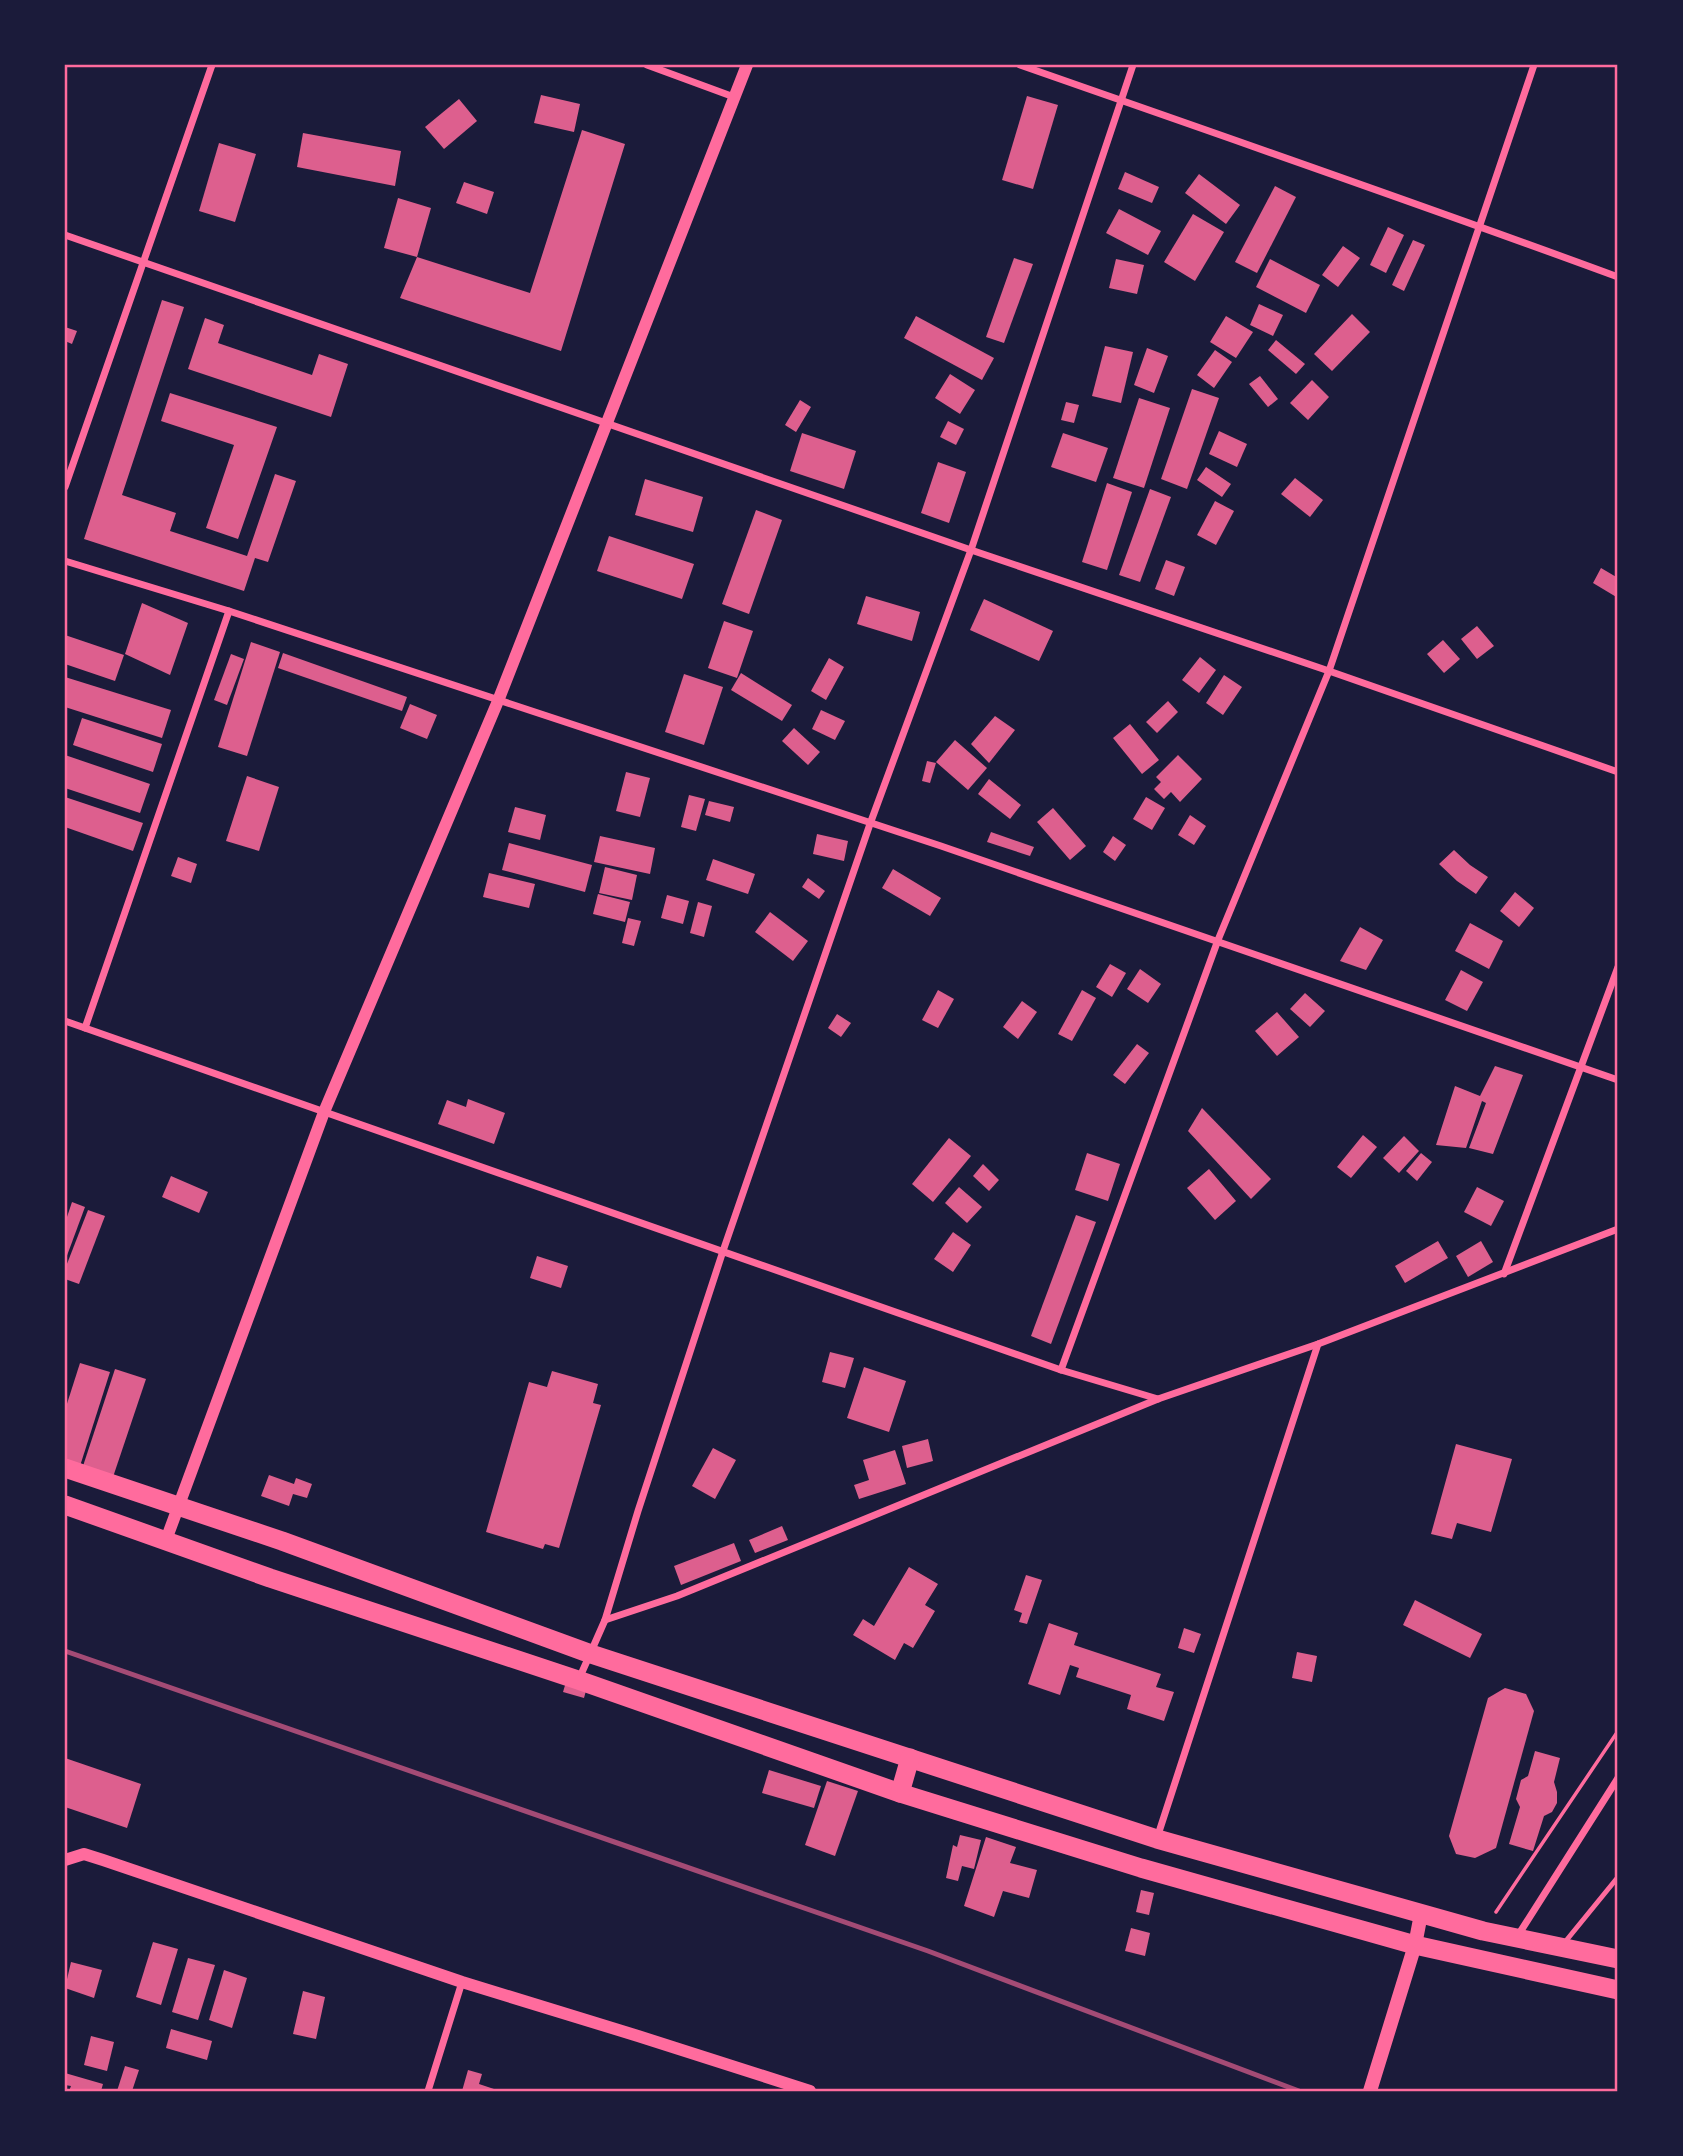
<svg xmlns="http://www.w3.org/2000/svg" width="1683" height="2156" font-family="Quicksand,sans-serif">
<rect width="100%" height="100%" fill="#1b1b3a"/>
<!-- building -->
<g fill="#dd5f8e">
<polygon points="541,95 580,104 574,132 534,123"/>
<polygon points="1027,96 1058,105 1033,189 1002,180"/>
<polygon points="459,99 477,121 444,149 425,127"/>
<polygon points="582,130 625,144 561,351 400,298 417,257 530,293"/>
<polygon points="303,133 401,151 395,186 297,167"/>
<polygon points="219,143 256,154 235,222 199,211"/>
<polygon points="1125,172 1159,187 1152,203 1118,189"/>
<polygon points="1199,174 1240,205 1226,224 1185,193"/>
<polygon points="464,182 494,192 487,214 456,203"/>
<polygon points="1275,186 1296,197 1257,273 1235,262"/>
<polygon points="398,198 431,208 417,257 384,248"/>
<polygon points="1119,209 1161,231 1148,255 1106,233"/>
<polygon points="1193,214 1224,232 1195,281 1164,262"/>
<polygon points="1388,227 1404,235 1386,273 1370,265"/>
<polygon points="1413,240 1425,245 1404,291 1392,285"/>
<polygon points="1343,246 1360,258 1338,287 1322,275"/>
<polygon points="1014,258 1033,264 1004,343 986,337"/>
<polygon points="1116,259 1144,265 1137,294 1109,288"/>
<polygon points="1270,259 1320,285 1306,313 1256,287"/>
<polygon points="162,300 184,307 122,495 176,513 170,531 247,556 275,474 296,481 268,562 255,558 244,591 84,539"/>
<polygon points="1259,304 1283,315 1273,336 1250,325"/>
<polygon points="1352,314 1370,332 1332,371 1314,354"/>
<polygon points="916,316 994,358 982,380 904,338"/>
<polygon points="1226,316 1253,332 1236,358 1210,342"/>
<polygon points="205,318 224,325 218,343 312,375 319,354 348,364 331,417 188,369"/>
<polygon points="65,327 77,331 72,344 65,341"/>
<polygon points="1276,340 1305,364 1296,374 1268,350"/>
<polygon points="1105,346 1133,352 1121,403 1092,396"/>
<polygon points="1147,348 1168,356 1154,393 1134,385"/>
<polygon points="1215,350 1232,362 1214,388 1197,375"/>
<polygon points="950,374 975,390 960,414 935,398"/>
<polygon points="1260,376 1278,399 1268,407 1249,384"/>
<polygon points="1312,380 1329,397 1308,420 1290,403"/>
<polygon points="1192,389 1219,398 1187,489 1161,479"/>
<polygon points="170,393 277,427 238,539 206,528 234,445 161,421"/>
<polygon points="1139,398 1170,408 1144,488 1113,478"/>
<polygon points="800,400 811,407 796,432 785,425"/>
<polygon points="1066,402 1079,405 1074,423 1061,420"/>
<polygon points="948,421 964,429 956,445 940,437"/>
<polygon points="1219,431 1247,444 1237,467 1209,454"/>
<polygon points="802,433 856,451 844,489 790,471"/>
<polygon points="1063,433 1108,448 1096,482 1051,467"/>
<polygon points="938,462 966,472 949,523 921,513"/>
<polygon points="1206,467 1231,484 1222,497 1197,480"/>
<polygon points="1295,478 1323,500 1310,517 1281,494"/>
<polygon points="645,479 703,497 693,532 635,515"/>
<polygon points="1107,483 1132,492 1107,570 1082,562"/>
<polygon points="1150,489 1171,497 1140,582 1119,575"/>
<polygon points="1215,501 1234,511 1216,545 1197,535"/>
<polygon points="756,510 782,520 749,614 722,604"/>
<polygon points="609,536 694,564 682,599 597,571"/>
<polygon points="1166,560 1185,567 1174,596 1155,589"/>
<polygon points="1601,568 1618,578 1618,598 1593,583"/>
<polygon points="866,596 920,612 912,641 857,624"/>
<polygon points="984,599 1053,631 1039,661 970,630"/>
<polygon points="142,603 188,623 170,675 125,654"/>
<polygon points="724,621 753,631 737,678 708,668"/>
<polygon points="1477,626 1494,646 1477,659 1461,639"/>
<polygon points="65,635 124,655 115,681 65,664"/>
<polygon points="1443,640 1460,659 1444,673 1427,654"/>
<polygon points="251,642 280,652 247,756 218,747"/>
<polygon points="283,653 407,697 402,711 278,668"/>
<polygon points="231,654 244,659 227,705 214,700"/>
<polygon points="1200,657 1216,670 1199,693 1182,680"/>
<polygon points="829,658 844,667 826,700 811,691"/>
<polygon points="741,673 792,705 782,721 731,690"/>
<polygon points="684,674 723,687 704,745 665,732"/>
<polygon points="1224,675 1242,687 1223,715 1206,703"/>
<polygon points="65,677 171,710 162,738 65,707"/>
<polygon points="1168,701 1178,712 1157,733 1146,722"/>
<polygon points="410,704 437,715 427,739 400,728"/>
<polygon points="821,710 845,721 835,740 812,729"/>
<polygon points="995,716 1015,730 989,763 971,744"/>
<polygon points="82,718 162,744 153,772 73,745"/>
<polygon points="1130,724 1159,760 1142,774 1113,738"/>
<polygon points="794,728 820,752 808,765 782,741"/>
<polygon points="955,740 987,768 968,790 936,762"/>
<polygon points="65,755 150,784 140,813 65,788"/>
<polygon points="1178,755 1202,779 1180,802 1171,792 1164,799 1154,789 1161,782 1156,777"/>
<polygon points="927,761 936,763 930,783 922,781"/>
<polygon points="626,772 650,778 640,817 616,811"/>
<polygon points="247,776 279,787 259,851 226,841"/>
<polygon points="989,779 1021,805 1010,819 978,794"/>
<polygon points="689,795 705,799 696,831 681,827"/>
<polygon points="65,797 143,823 133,851 65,827"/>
<polygon points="1146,797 1165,808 1152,830 1133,819"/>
<polygon points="709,801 734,807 730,822 705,815"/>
<polygon points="515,807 546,815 540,840 508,832"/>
<polygon points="1053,808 1086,846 1070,860 1037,822"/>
<polygon points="1190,815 1206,826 1194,845 1178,835"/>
<polygon points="991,832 1034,847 1030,856 987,842"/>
<polygon points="817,834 848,841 844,861 813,854"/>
<polygon points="600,836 655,848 650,874 594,862"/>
<polygon points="1113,836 1126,845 1115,861 1103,852"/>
<polygon points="509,843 592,865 585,892 502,870"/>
<polygon points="1454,850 1470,865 1488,877 1476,894 1457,881 1439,864"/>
<polygon points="178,857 197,864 191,883 171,876"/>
<polygon points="713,859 755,874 748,894 706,880"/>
<polygon points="605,867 637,875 632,900 599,893"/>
<polygon points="893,869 941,898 930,916 882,888"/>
<polygon points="489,873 535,884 529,908 483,897"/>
<polygon points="808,878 825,891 819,899 802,887"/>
<polygon points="1515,892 1534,908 1519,927 1500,911"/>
<polygon points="598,894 630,902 625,922 593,914"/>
<polygon points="667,895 689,901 683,924 661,918"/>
<polygon points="698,902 712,906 704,937 690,933"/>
<polygon points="770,912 808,941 793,961 755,932"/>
<polygon points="628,918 641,921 634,946 622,943"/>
<polygon points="1470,923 1503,941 1489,969 1455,951"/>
<polygon points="1360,927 1383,940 1366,970 1340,961"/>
<polygon points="1110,964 1126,973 1112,997 1096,987"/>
<polygon points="1140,969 1161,984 1148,1003 1127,989"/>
<polygon points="1461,970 1483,982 1467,1011 1445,1000"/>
<polygon points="938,990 954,999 938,1028 922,1020"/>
<polygon points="1082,990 1096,998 1072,1041 1058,1034"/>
<polygon points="1305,993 1325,1011 1310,1027 1290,1009"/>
<polygon points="1022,1001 1037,1012 1018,1039 1003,1027"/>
<polygon points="1277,1012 1299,1037 1277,1056 1255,1031"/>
<polygon points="837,1014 851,1023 841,1037 828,1028"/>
<polygon points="1137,1044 1149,1053 1125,1084 1113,1075"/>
<polygon points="1495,1066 1523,1075 1493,1154 1469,1148 1486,1103 1482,1101 1466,1148 1436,1145 1455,1086 1480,1096"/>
<polygon points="468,1099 505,1113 494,1144 438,1124 447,1100 466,1107"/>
<polygon points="1202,1108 1271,1179 1251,1199 1188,1131"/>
<polygon points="1363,1135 1377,1147 1351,1178 1337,1167"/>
<polygon points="1404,1136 1419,1151 1399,1173 1383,1158"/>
<polygon points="949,1138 971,1156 933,1202 912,1184"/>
<polygon points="1087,1153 1120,1164 1108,1201 1075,1190"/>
<polygon points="1421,1153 1432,1162 1417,1181 1406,1171"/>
<polygon points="983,1164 999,1180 989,1191 973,1176"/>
<polygon points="1209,1169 1236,1201 1215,1220 1187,1188"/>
<polygon points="171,1176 208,1192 199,1213 162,1197"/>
<polygon points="959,1187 982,1207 967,1223 945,1203"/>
<polygon points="1477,1187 1504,1201 1491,1226 1464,1212"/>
<polygon points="72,1202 85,1207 65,1261 65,1223"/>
<polygon points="88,1210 105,1216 79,1284 65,1279 65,1269"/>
<polygon points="1076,1215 1096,1222 1051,1344 1031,1336"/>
<polygon points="953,1232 971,1245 953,1272 934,1259"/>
<polygon points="1438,1241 1448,1258 1405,1283 1395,1266"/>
<polygon points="1481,1241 1493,1262 1468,1277 1456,1256"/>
<polygon points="537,1256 568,1266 561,1288 530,1278"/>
<polygon points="830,1352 854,1358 845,1388 822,1382"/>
<polygon points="80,1363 110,1372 80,1466 65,1462 65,1410"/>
<polygon points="864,1367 906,1381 889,1432 847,1418"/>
<polygon points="115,1369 146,1379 113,1477 83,1466"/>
<polygon points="552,1371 598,1384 593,1403 601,1405 559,1548 545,1544 543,1549 486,1532 529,1382 547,1387"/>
<polygon points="928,1439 933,1461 907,1468 902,1446"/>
<polygon points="1456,1444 1512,1459 1491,1532 1457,1523 1452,1539 1431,1534"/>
<polygon points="713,1448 736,1460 715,1499 692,1486"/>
<polygon points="895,1450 906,1484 859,1499 854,1485 869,1480 863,1460"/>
<polygon points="269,1475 294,1484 296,1478 312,1484 307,1498 293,1494 289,1506 261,1496"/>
<polygon points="782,1526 788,1540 755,1553 749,1540"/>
<polygon points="734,1543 741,1561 681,1585 674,1566"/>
<polygon points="909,1567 938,1584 925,1605 935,1611 913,1648 904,1643 895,1660 853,1635 863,1619 874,1626"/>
<polygon points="1026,1575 1042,1580 1027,1624 1019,1622 1022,1613 1014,1610"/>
<polygon points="1415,1600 1482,1634 1470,1658 1403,1625"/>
<polygon points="1049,1623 1078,1633 1074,1645 1161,1674 1156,1687 1174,1692 1164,1721 1127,1709 1131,1695 1076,1677 1079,1668 1070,1665 1060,1695 1028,1684"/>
<polygon points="1184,1628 1201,1634 1194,1653 1178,1648"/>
<polygon points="1297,1652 1317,1656 1312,1682 1292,1678"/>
<polygon points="566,1682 587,1687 584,1698 563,1692"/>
<polygon points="1505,1688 1526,1694 1534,1711 1496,1848 1475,1858 1456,1854 1449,1836 1488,1698"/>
<polygon points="1535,1751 1560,1758 1554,1782 1557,1792 1557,1803 1552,1812 1544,1816 1533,1851 1509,1844 1520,1807 1516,1799 1521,1780 1528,1776"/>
<polygon points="65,1758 141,1784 127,1828 65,1807"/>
<polygon points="769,1770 821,1786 814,1808 762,1793"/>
<polygon points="827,1781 858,1791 835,1856 805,1845"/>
<polygon points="960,1835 981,1840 974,1869 962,1866 958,1881 946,1878 953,1845 957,1847"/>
<polygon points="986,1837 1016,1847 1010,1863 1037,1870 1029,1898 1003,1891 994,1917 964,1906"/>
<polygon points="1141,1890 1154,1893 1149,1915 1136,1912"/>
<polygon points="1131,1928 1150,1933 1145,1956 1125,1951"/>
<polygon points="153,1942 178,1949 161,2005 136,1997"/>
<polygon points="188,1958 215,1965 198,2020 172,2012"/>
<polygon points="71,1962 102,1970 94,1998 65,1988"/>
<polygon points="224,1970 247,1978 232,2028 209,2020"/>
<polygon points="303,1991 325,1997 316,2039 293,2034"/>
<polygon points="171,2029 212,2041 207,2060 166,2048"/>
<polygon points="91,2036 114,2042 107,2071 84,2065"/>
<polygon points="125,2066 139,2070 132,2091 117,2091"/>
<polygon points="468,2070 482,2074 479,2084 500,2091 462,2091"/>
<polygon points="65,2073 103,2084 101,2091 69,2091 71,2086 65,2085"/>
</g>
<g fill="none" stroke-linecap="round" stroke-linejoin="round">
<!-- path -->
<polyline stroke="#ff6b9d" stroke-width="3.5" points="1496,1912 1618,1731"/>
<!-- service -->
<polyline stroke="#ff6b9d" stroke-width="5" points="1565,1942 1618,1877"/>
<!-- minor -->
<g stroke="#ff6b9d" stroke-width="7">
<polyline points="647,65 734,97"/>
<path d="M1020 65C1220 135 1420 204 1618 277"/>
<polyline points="65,235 971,550 1329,671 1618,772"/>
<polyline points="65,487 212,65"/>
<polyline points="65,561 229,611 941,846 1618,1080"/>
<polyline points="65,1021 1061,1370 1158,1399"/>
<polyline points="85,1028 229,611"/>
<polyline points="1504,1274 1618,967"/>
<polyline points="1061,1370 1218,940 1329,671 1534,65"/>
<polyline points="605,1620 677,1596 1158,1399 1318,1344 1618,1229"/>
<polyline points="579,1679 605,1620 638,1511 723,1251 870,824 971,550 1133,65"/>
<polyline points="1157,1838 1318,1344"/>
<polyline points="1517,1937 1618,1778"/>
<polyline points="428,2091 462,1982"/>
</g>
<!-- tertiary -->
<g stroke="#ff6b9d" stroke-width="12">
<polyline points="166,1540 324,1112 498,701 747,65"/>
<polyline points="65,1860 84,1854 103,1860 462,1982 638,2036 810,2091"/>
</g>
<!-- secondary -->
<polyline stroke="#ff6b9d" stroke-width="14" points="1370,2091 1415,1945 1421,1914"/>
<!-- trunk -->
<g stroke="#ff6b9d" stroke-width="19">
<polyline points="65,1468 282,1541 591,1654 1157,1839 1483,1931 1618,1959"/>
<polyline points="65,1505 270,1578 578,1680 900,1793 1141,1868 1415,1945 1618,1990"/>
<polyline points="900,1793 910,1758"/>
</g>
<!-- rail -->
<polyline stroke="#a44b75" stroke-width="5" points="65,1651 928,1951 1299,2091"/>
</g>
<!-- border -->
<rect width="1683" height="2156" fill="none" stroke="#1b1b3a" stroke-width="133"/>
<rect x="66" y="66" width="1550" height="2024" fill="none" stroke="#ff6b9d" stroke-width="2.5"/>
</svg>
